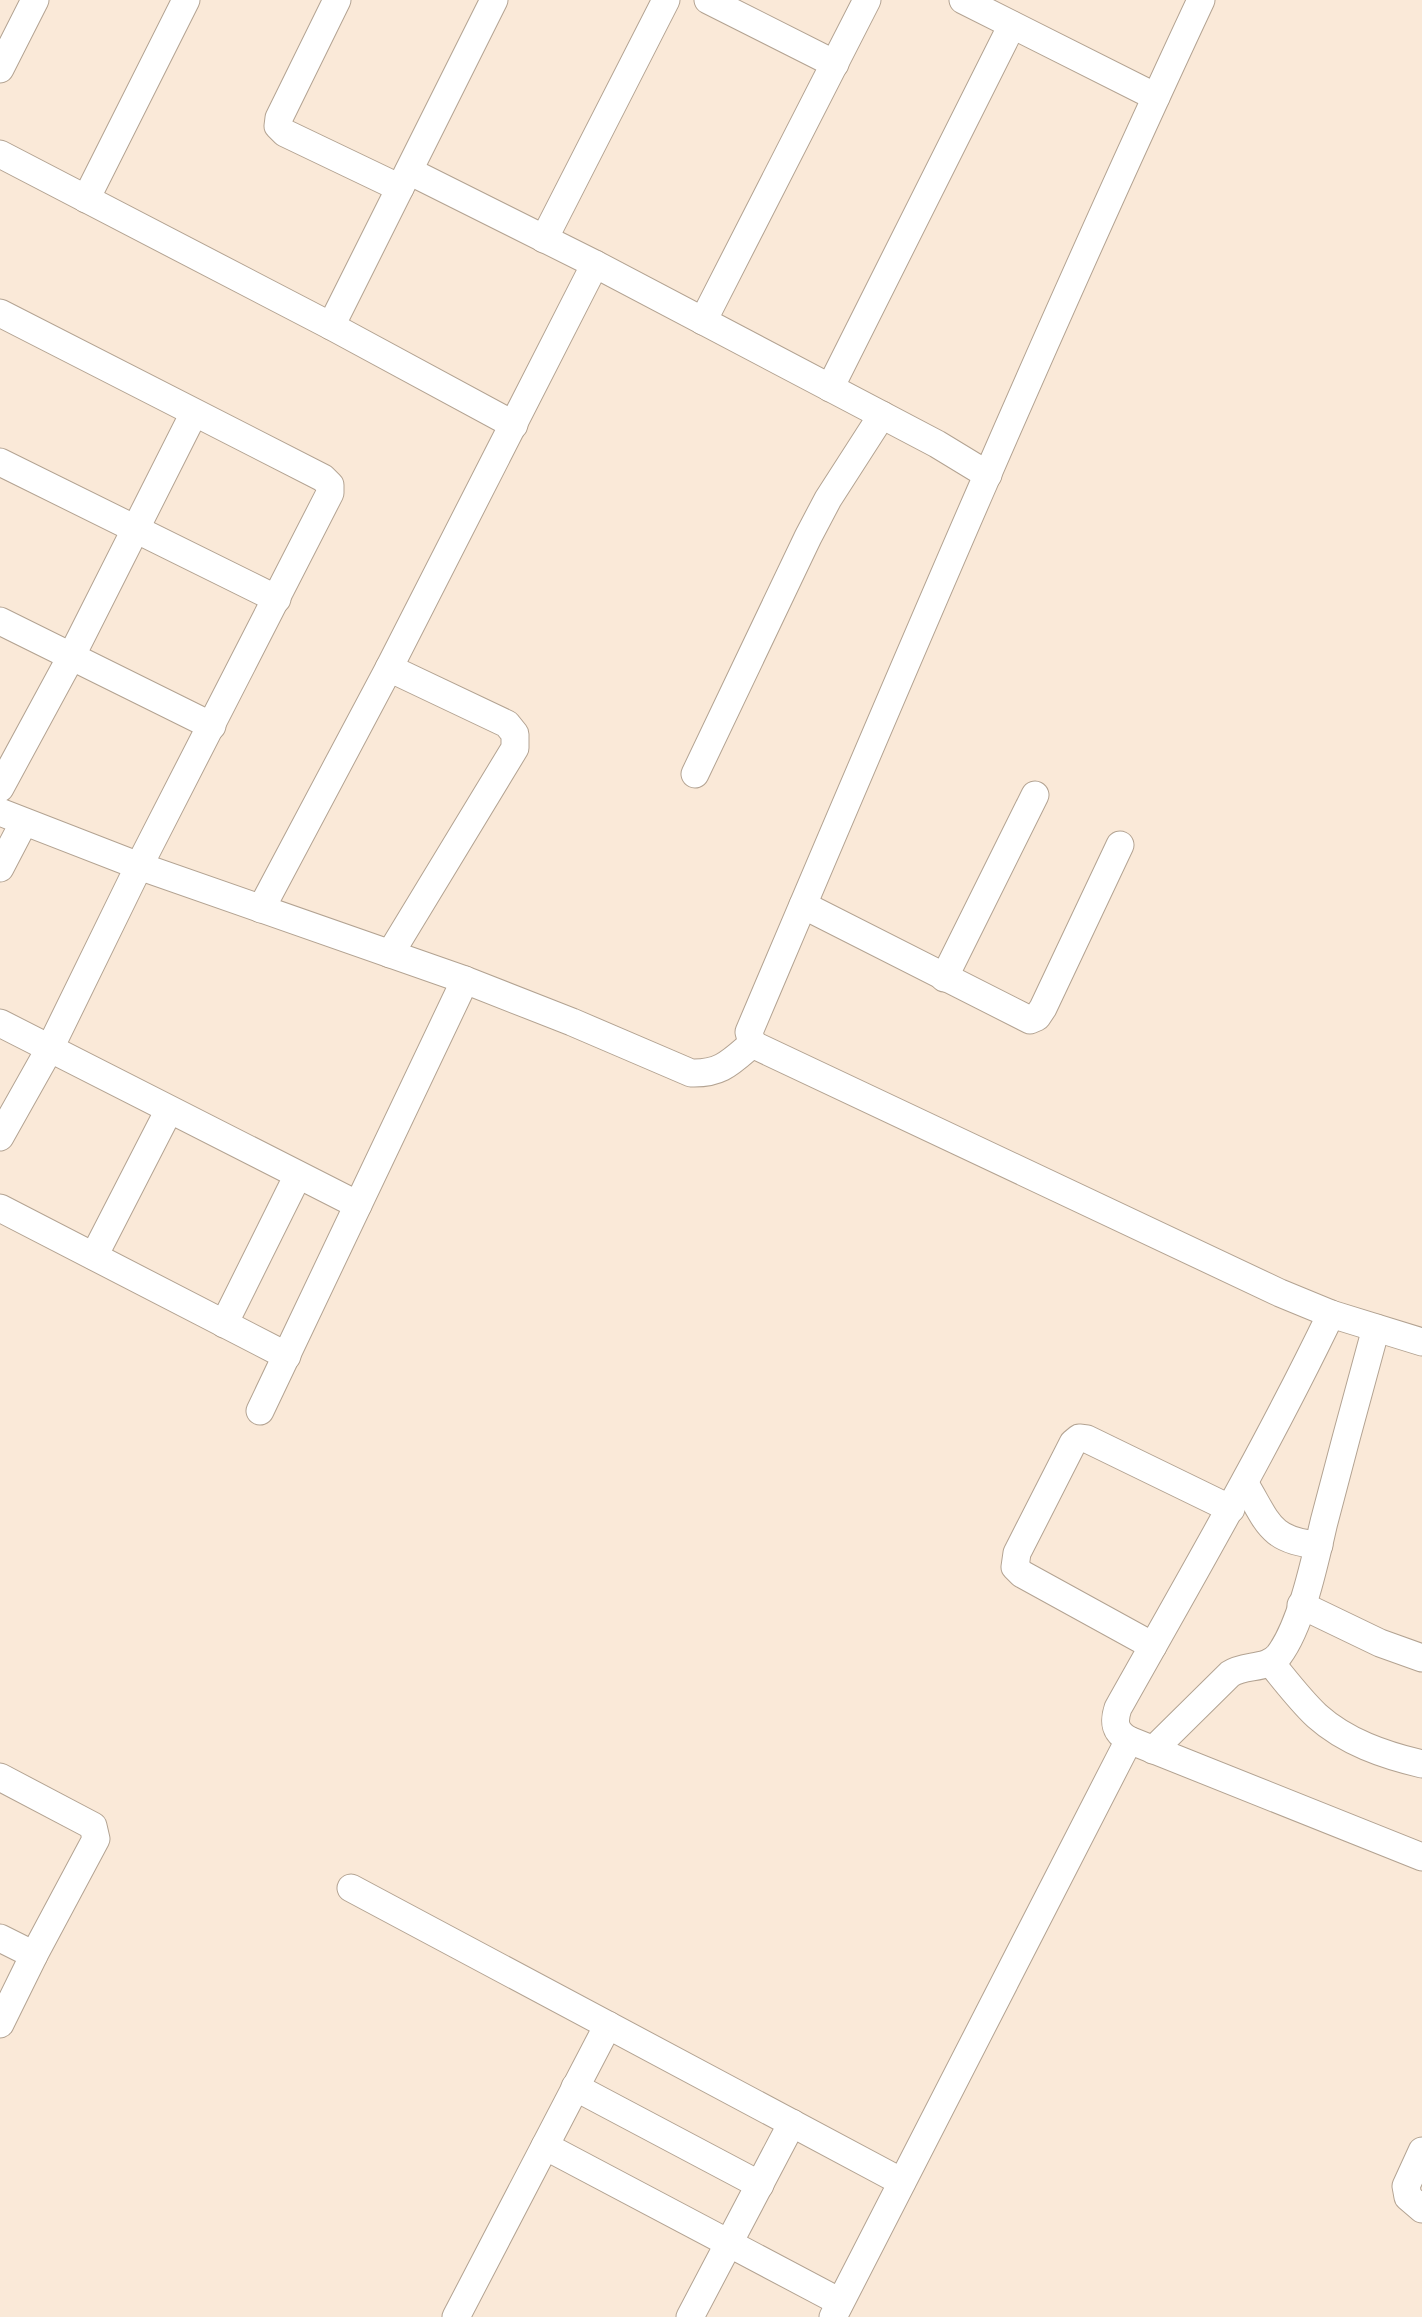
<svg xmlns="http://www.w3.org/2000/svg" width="1422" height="2317" font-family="'DejaVu Sans',sans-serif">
<rect width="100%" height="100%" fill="#fae9d8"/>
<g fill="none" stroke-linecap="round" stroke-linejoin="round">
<defs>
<g id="minor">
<polyline points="337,0 279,118 278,126 285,133 400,188"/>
<polyline points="708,0 835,64"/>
<polyline points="963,0 1156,97"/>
<polyline points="0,69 35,0"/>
<polyline points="0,154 331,326 514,425"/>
<polyline points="409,171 595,264 937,444 988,475"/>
<polyline points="86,199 186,0"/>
<polyline points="544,239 666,0"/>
<polyline points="0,313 323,478 330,485 330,493 139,866 50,1048 0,1137"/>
<polyline points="703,321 867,0"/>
<polyline points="331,326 494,0"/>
<polyline points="830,388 1012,25"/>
<polyline points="0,462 277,599"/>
<polyline points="0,621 212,726"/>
<polyline points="389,668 507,724 515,734 515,748 390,954"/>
<polyline points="695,774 808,537 828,499 882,415"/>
<polyline points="0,788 71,657 194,413"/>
<path d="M0 812 139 866 465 980 572 1022 691 1073C721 1074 731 1062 752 1044"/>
<polyline points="0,868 24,822"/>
<polyline points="803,905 1030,1020 1037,1017 1043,1008 1120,845"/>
<polyline points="261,909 389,668 595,264"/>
<polyline points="944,978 1035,795"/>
<polyline points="0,1023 358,1205"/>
<path d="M752 1044 749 1032C896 686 1042 340 1201 0"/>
<polyline points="752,1044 1280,1293 1331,1314 1422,1342"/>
<polyline points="0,1208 287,1356"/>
<polyline points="94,1256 169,1110"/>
<path d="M1331 1314C1266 1449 1191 1578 1118 1708 1113 1723 1115 1732 1129 1740L1422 1857"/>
<polyline points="224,1324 298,1175"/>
<polyline points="260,1411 465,980"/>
<path d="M1245 1484C1268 1522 1269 1541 1319 1545"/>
<polyline points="1301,1605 1380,1643 1422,1658"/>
<polyline points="1153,1646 1022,1574 1015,1567 1017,1553 1073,1443 1079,1438 1087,1439 1231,1509"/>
<path d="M1271 1663C1285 1680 1300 1700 1317 1716 1346 1742 1384 1755 1422 1764"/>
<path d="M1153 1750 1230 1674C1245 1664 1267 1670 1279 1655 1302 1624 1315 1560 1324 1522 1341 1457 1358 1393 1376 1328"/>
<polyline points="0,1777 93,1826 96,1839 34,1955 0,2024"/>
<polyline points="351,1888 902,2182"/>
<polyline points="0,1938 34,1955"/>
<polyline points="575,2087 760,2185"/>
<polyline points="545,2146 840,2302"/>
<polyline points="1422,2151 1406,2186 1408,2197 1422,2209"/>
<polyline points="456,2317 608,2025"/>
<polyline points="690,2317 792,2123"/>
<polyline points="833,2317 1129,1740"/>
</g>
</defs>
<!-- minor casing -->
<use href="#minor" stroke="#b3a392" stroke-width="29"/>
<!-- minor -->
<use href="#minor" stroke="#fff" stroke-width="27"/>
</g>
</svg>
